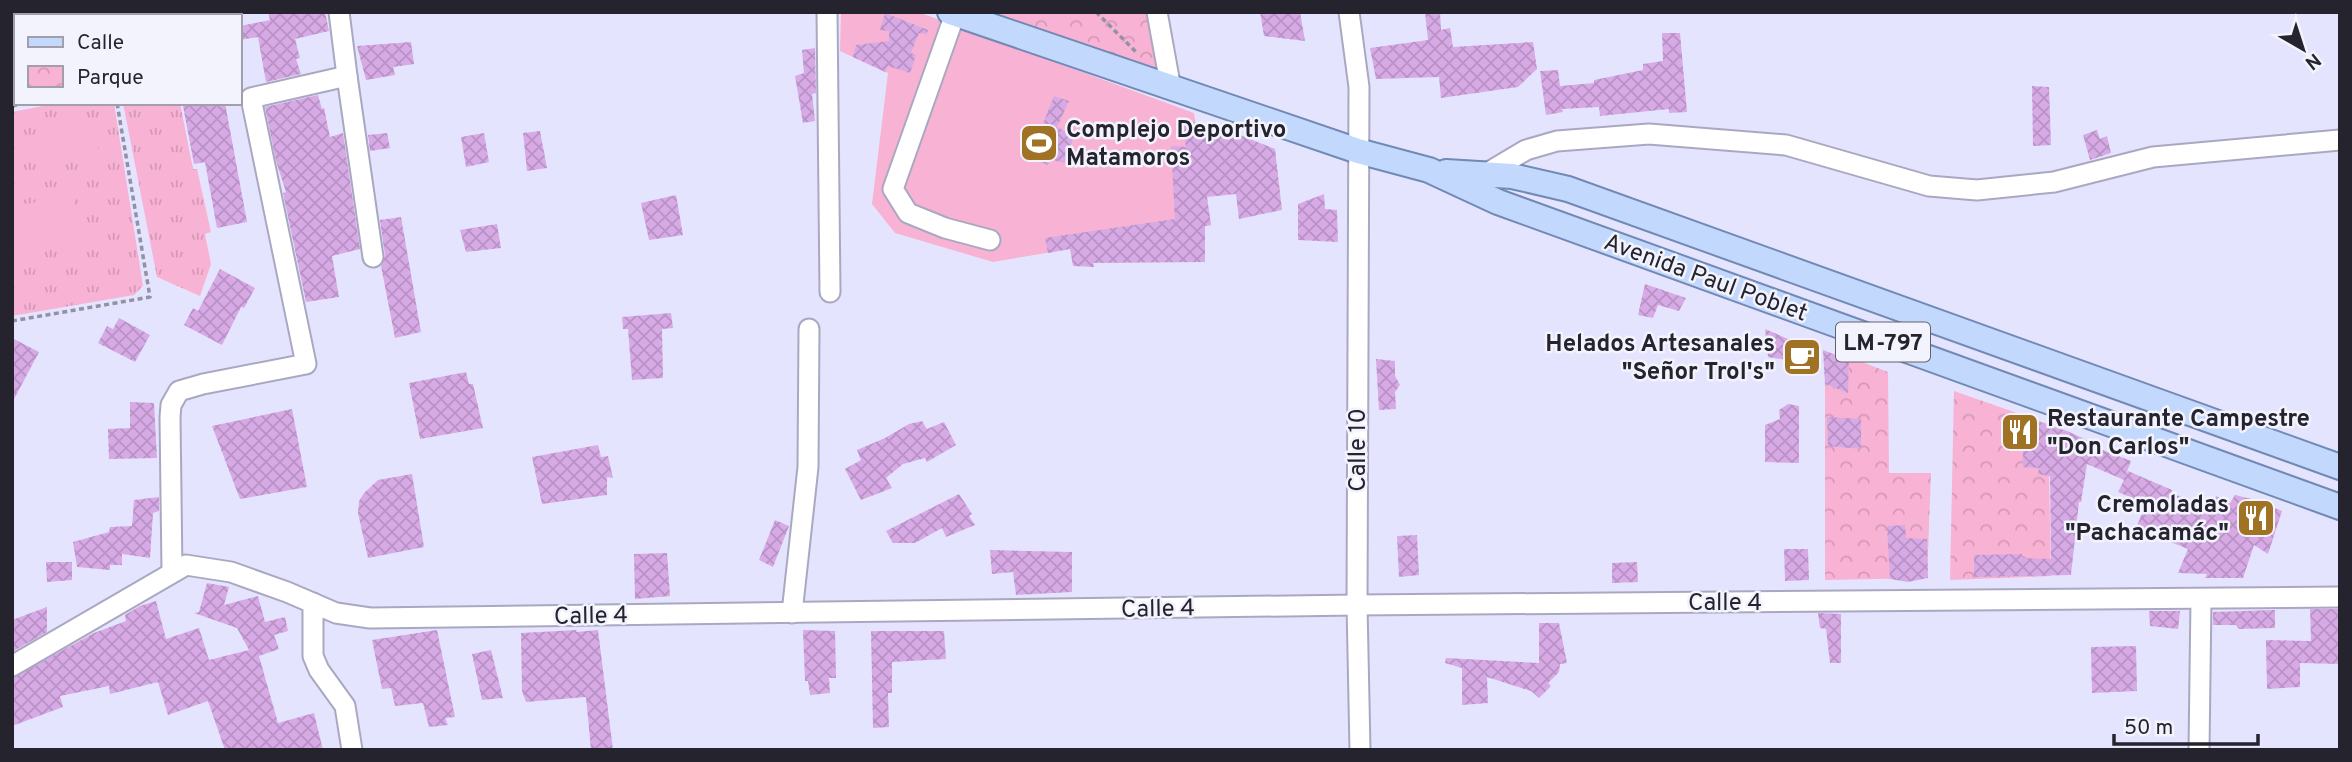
<svg xmlns="http://www.w3.org/2000/svg" width="2352" height="762" font-family="Overpass,sans-serif">
<defs>
<pattern id="grass-tufts" width="24" height="20" patternUnits="userSpaceOnUse" patternTransform="scale(1.75)"><rect width="24" height="20" fill="#f8b2d4"/><path d="M3 7l-1-3M5 7V3M7 7l1-3M15 17l-1-3M17 17v-4M19 17l1-3" fill="none" stroke="#d499b6"/></pattern>
<pattern id="park-crowns" width="20" height="18" patternUnits="userSpaceOnUse" patternTransform="scale(1.75)"><rect width="20" height="18" fill="#f8b2d4"/><path d="M2 6a3 3 0 1 1 6 0M12 15a3 3 0 1 1 6 0" fill="none" stroke="#d499b6"/></pattern>
<pattern id="building-cross-hatch" width="8" height="8" patternUnits="userSpaceOnUse" patternTransform="scale(1.75)"><rect width="8" height="8" fill="#d8aae5"/><path d="M0 0l8 8M0 8l8-8" fill="none" stroke="#b992c5"/></pattern>
</defs>
<rect width="100%" height="100%" fill="#e5e4fe"/>
<!-- grass -->
<g fill="url(#grass-tufts)">
<polygon points="58,103 114,103 143,286 134,295 12,316 12,112"/>
<polygon points="123,103 180,103 193,169 197,169 211,232 205,234 211,264 200,296 157,277"/>
</g>
<!-- park -->
<g fill="url(#park-crowns)">
<polygon points="978,12 1152,12 1162,79"/>
<polygon points="1849,357 1888,372 1889,473 1931,473 1927,578 1825,580 1825,384 1847,392"/>
<polygon points="1954,391 2048,424 2051,576 1950,580"/>
</g>
<!-- pitch -->
<g fill="#f8b2d4">
<polygon points="841,12 918,12 1194,113 1211,225 993,262 895,233 872,204 888,73 840,51"/>
<polygon points="95,124 99,154 44,161 40,131"/>
<polygon points="74,196 81,241 12,253 12,206"/>
</g>
<!-- building -->
<g fill="url(#building-cross-hatch)">
<polygon points="268,12 325,12 329,31 295,39 300,58 296,59 301,74 266,82 258,37 240,40 240,26 270,20"/>
<polygon points="1260,12 1300,12 1305,41 1264,36"/>
<polygon points="1425,12 1440,12 1441,30 1450,28 1453,47 1533,42 1537,69 1518,87 1441,98 1439,77 1376,79 1370,48 1428,40"/>
<polygon points="885,13 928,30 927,34 919,33 911,53 916,55 910,73 888,66 885,72 853,57 856,45 889,41 889,31 880,30"/>
<polygon points="1662,33 1680,33 1687,112 1669,113 1669,109 1600,116 1599,107 1562,109 1563,112 1546,115 1540,71 1558,70 1560,86 1594,83 1594,80 1643,70 1643,64 1663,61"/>
<polygon points="411,42 414,64 393,67 395,75 366,80 357,46"/>
<polygon points="815,48 816,93 812,94 815,121 803,123 795,76 804,73 802,50"/>
<polygon points="2032,86 2049,87 2051,145 2033,146"/>
<polygon points="318,95 322,109 324,108 330,137 343,133 360,249 332,256 339,297 306,302 283,193 286,192 276,161 265,107"/>
<polygon points="1054,96 1069,101 1057,127 1074,136 1065,163 1050,159 1048,165 1030,157"/>
<polygon points="198,103 225,103 247,222 217,228 205,162 194,164 183,106"/>
<polygon points="1181,119 1232,132 1275,149 1282,210 1239,219 1236,194 1207,197 1211,225 1205,226 1205,262 1093,263 1094,267 1073,266 1070,249 1048,253 1045,238 1175,219 1171,146 1186,147"/>
<polygon points="2097,130 2100,139 2107,136 2111,153 2090,160 2083,135"/>
<polygon points="540,131 547,168 527,171 523,133"/>
<polygon points="387,133 390,148 370,151 368,135"/>
<polygon points="484,133 489,162 466,167 461,137"/>
<polygon points="1324,194 1325,209 1337,210 1338,242 1298,240 1298,204"/>
<polygon points="676,195 683,235 649,240 641,203"/>
<polygon points="401,217 421,332 395,338 381,266 385,256 380,220"/>
<polygon points="497,224 501,248 466,252 460,230"/>
<polygon points="220,269 255,288 244,308 241,307 222,345 184,325 193,308 198,311"/>
<polygon points="1645,284 1686,298 1679,311 1658,305 1653,318 1638,315"/>
<polygon points="671,313 673,328 662,329 663,378 632,380 628,329 623,329 622,317"/>
<polygon points="119,318 150,335 135,362 98,343 107,326 113,329"/>
<polygon points="1765,329 1788,339 1800,341 1800,362 1768,357"/>
<polygon points="12,338 39,352 12,403"/>
<polygon points="1823,350 1839,356 1849,357 1848,393 1825,384"/>
<polygon points="1376,359 1395,361 1395,376 1400,385 1395,392 1396,409 1379,410"/>
<polygon points="466,372 469,384 473,384 483,428 420,439 409,383"/>
<polygon points="130,402 154,403 157,458 109,459 108,429 130,428"/>
<polygon points="1788,404 1799,406 1799,463 1765,462 1765,425 1780,419 1779,410"/>
<polygon points="292,409 307,487 240,499 212,426"/>
<polygon points="1827,417 1861,419 1861,449 1828,446"/>
<polygon points="922,421 927,429 944,422 956,445 927,462 925,458 903,464 886,478 892,488 861,500 845,469 861,460 857,450 885,438 909,424"/>
<polygon points="2037,421 2067,431 2091,442 2090,445 2131,461 2125,477 2128,471 2172,490 2171,493 2204,506 2206,500 2214,503 2216,496 2230,503 2235,495 2256,500 2282,511 2268,554 2254,545 2243,578 2205,578 2207,574 2178,573 2188,549 2136,528 2146,504 2118,492 2124,480 2087,464 2081,502 2079,502 2071,575 1974,577 1974,555 2022,554 2022,558 2051,559 2050,476 2038,474 2039,468 2023,467 2023,424 2038,425"/>
<polygon points="598,445 601,457 608,456 613,478 607,477 607,495 542,504 532,457"/>
<polygon points="412,474 424,547 368,558 358,513 359,501 364,493 378,480"/>
<polygon points="959,494 972,514 969,516 975,525 946,537 942,528 915,543 893,543 886,531"/>
<polygon points="159,497 159,511 153,513 150,558 122,554 122,565 110,565 110,570 77,567 73,542 109,532 110,527 132,526 134,500"/>
<polygon points="775,520 789,526 773,567 759,560"/>
<polygon points="1905,525 1906,538 1927,539 1928,578 1908,582 1890,579 1887,526"/>
<polygon points="1417,535 1419,575 1399,577 1397,536"/>
<polygon points="1784,549 1808,549 1809,580 1785,581"/>
<polygon points="990,550 1072,552 1072,592 1016,595 1013,572 992,574"/>
<polygon points="667,553 670,596 635,599 634,554"/>
<polygon points="46,562 72,562 72,580 47,582"/>
<polygon points="1637,562 1638,582 1612,583 1612,563"/>
<polygon points="207,583 229,587 224,605 258,596 265,622 285,617 288,631 274,635 279,649 259,656 278,723 314,713 323,750 225,750 208,701 168,715 158,682 110,694 109,686 60,696 63,707 12,726 12,678 94,633 126,621 125,615 140,606 156,601 166,639 199,628 209,660 249,650 237,628 194,613 199,612"/>
<polygon points="47,607 47,632 12,652 12,620"/>
<polygon points="2310,609 2340,609 2340,664 2300,663 2300,687 2267,689 2266,640 2311,641"/>
<polygon points="2275,610 2275,628 2239,629 2236,625 2213,625 2213,612"/>
<polygon points="2149,611 2180,611 2178,629 2150,626"/>
<polygon points="1818,613 1841,614 1841,663 1830,663 1826,629 1820,628"/>
<polygon points="1539,623 1559,623 1567,663 1560,664 1559,672 1548,683 1551,686 1539,698 1531,691 1487,677 1488,703 1462,705 1462,668 1445,663 1446,658 1539,663"/>
<polygon points="437,630 455,717 445,718 448,725 429,727 423,703 395,706 391,688 382,689 372,640"/>
<polygon points="577,630 576,632 598,630 613,750 591,750 586,697 526,702 522,691 521,633"/>
<polygon points="803,630 835,631 836,678 829,678 830,693 810,695 808,681 805,681"/>
<polygon points="871,631 944,631 946,659 892,662 892,693 888,693 889,727 873,728"/>
<polygon points="2136,646 2137,691 2092,693 2091,647"/>
<polygon points="491,650 503,698 482,700 472,654"/>
</g>
<g fill="none" stroke-linecap="round" stroke-linejoin="round">
<defs>
<g id="minor">
<polyline points="827,12 830,292"/>
<polyline points="1157,12 1171,89"/>
<polyline points="1349,12 1359,87 1357,605 1360,750"/>
<polyline points="955,14 893,189 908,213 945,228 990,240"/>
<polyline points="347,76 373,257"/>
<polyline points="1484,175 1526,150 1557,141 1649,134 1786,145 1929,186 1977,190 2054,182 2153,157 2340,140"/>
<polyline points="172,572 170,417 171,405 179,391 203,384 306,364 251,98 347,76 339,12"/>
<polyline points="313,603 313,656 319,670 345,706 352,750"/>
<polyline points="792,613 808,467 809,329"/>
<polyline points="12,666 186,565 231,572 287,592 336,613 370,618 1357,605 2340,597"/>
<polyline points="2199,750 2201,599"/>
</g>
<g id="major">
<polyline points="950,12 1358,151 1429,170 1498,202 2340,507"/>
<polyline points="1446,172 1512,176 1568,189 2340,467"/>
</g>
</defs>
<!-- minor casing -->
<use href="#minor" stroke="#aaa8c1" stroke-width="23"/>
<!-- major casing -->
<use href="#major" stroke="#7189b4" stroke-width="28"/>
<!-- path -->
<g stroke="#9392a5" stroke-width="3.5" stroke-dasharray="5 3.5" stroke-linecap="butt">
<polyline points="1096,12 1137,53"/>
<polyline points="12,106 26,103"/>
<polyline points="12,321 150,297 117,103"/>
</g>
<!-- minor -->
<use href="#minor" stroke="#fff" stroke-width="19"/>
<!-- major -->
<use href="#major" stroke="#c2d9fd" stroke-width="24"/>
</g>
<!-- icons -->
<defs>
<symbol id="stadium-square" viewBox="-11 -11 22 22"><rect x="-9" y="-9" width="18" height="18" rx="4" fill="#a07324" stroke="#f3f3fd"/><path d="M0-5a6.5 5 0 1 0 0 10a6.5 5 0 1 0 0-10ZM-3.5-1.8h7v3.6h-7Z" fill="#fff"/></symbol>
<symbol id="cafe-square" viewBox="-11 -11 22 22"><rect x="-9" y="-9" width="18" height="18" rx="4" fill="#a07324" stroke="#f3f3fd"/><path d="M-5.5-4.5H6V0H3Q3 3.5 0 3.5H-2.5Q-5.5 3.5-5.5 0ZM3-3.2v2h1.7v-2ZM-6 4.5H4V6H-6Z" fill="#fff"/></symbol>
<symbol id="restaurant-square" viewBox="-11 -11 22 22"><rect x="-9" y="-9" width="18" height="18" rx="4" fill="#a07324" stroke="#f3f3fd"/><path d="M-5-6h1v4h1v-4h1v4h1v-4h1v5L-1.5 .5V6h-2V.5L-5-1ZM5-6V6H3V1.5H1.5Q1.5-4 5-6Z" fill="#fff"/></symbol>
</defs>
<g fill-rule="evenodd">
<use href="#stadium-square" x="1017" y="121" width="44" height="44"/>
<use href="#cafe-square" x="1780" y="335" width="44" height="44"/>
<use href="#restaurant-square" x="1998" y="410" width="44" height="44"/>
<use href="#restaurant-square" x="2234" y="496" width="44" height="44"/>
</g>
<g text-anchor="middle" stroke-width="5" stroke-linejoin="round" paint-order="stroke">
<!-- shield labels -->
<rect fill="#f3f3fd" stroke="#63626c" stroke-width="2" x="1836" y="322.5" width="94" height="39" rx="5"/>
<g font-size="23" font-weight="bold" fill="#25242e">
<text x="1883" y="350">LM-797</text>
</g>
<!-- poi labels -->
<g font-size="24" font-weight="bold" fill="#25242e" stroke="#f3f3fd" text-anchor="start">
<text x="1066" y="137">Complejo Deportivo<tspan x="1066" dy="28">Matamoros</tspan></text>
<text x="1775" y="351" text-anchor="end">Helados Artesanales<tspan x="1775" dy="28">"Señor Trol's"</tspan></text>
<text x="2047" y="426">Restaurante Campestre<tspan x="2047" dy="28">"Don Carlos"</tspan></text>
<text x="2229" y="512" text-anchor="end">Cremoladas<tspan x="2229" dy="28">"Pachacamác"</tspan></text>
</g>
<!-- street labels -->
<g font-size="24" fill="#25242e" stroke="#f3f3fd">
<text transform="translate(1706 277) rotate(20)" y="8">Avenida Paul Poblet</text>
<text transform="translate(1357 450) rotate(-90)" y="8">Calle 10</text>
<text x="1725" y="610">Calle 4</text>
<text transform="translate(1158 608) rotate(-1)" y="8">Calle 4</text>
<text transform="translate(591 615) rotate(-1)" y="8">Calle 4</text>
</g>
</g>
<!-- border -->
<rect width="2352" height="762" fill="none" stroke="#25242e" stroke-width="28"/>
<!-- legend -->
<rect x="14" y="14" width="228" height="91" fill="#f3f3fd" stroke="#a1a0aa" stroke-width="2"/>
<rect x="28" y="37" width="35" height="10" fill="#c2d9fd" stroke="#a1a0aa" stroke-width="2"/>
<text x="77" y="49" font-size="21" fill="#25242e">Calle</text>
<rect x="28" y="66" width="35" height="21" fill="url(#park-crowns)" stroke="#a1a0aa" stroke-width="2"/>
<text x="77" y="84" font-size="21" fill="#25242e">Parque</text>
<!-- north arrow -->
<g transform="translate(2303 49) rotate(141)" stroke="#f3f3fd" stroke-width="5" paint-order="stroke">
<path d="M0-5L12 26L0 18L-12 26Z" fill="#25242e"/>
<text y="-10" font-size="19" font-weight="bold" text-anchor="middle" fill="#25242e">N</text>
</g>
<!-- scale -->
<path d="M2114 734v10h144v-10" fill="none" stroke="#25242e" stroke-width="3.5"/>
<text x="2124" y="734" font-size="21" fill="#25242e" stroke="#f3f3fd" stroke-width="5" paint-order="stroke">50 m</text>
</svg>
